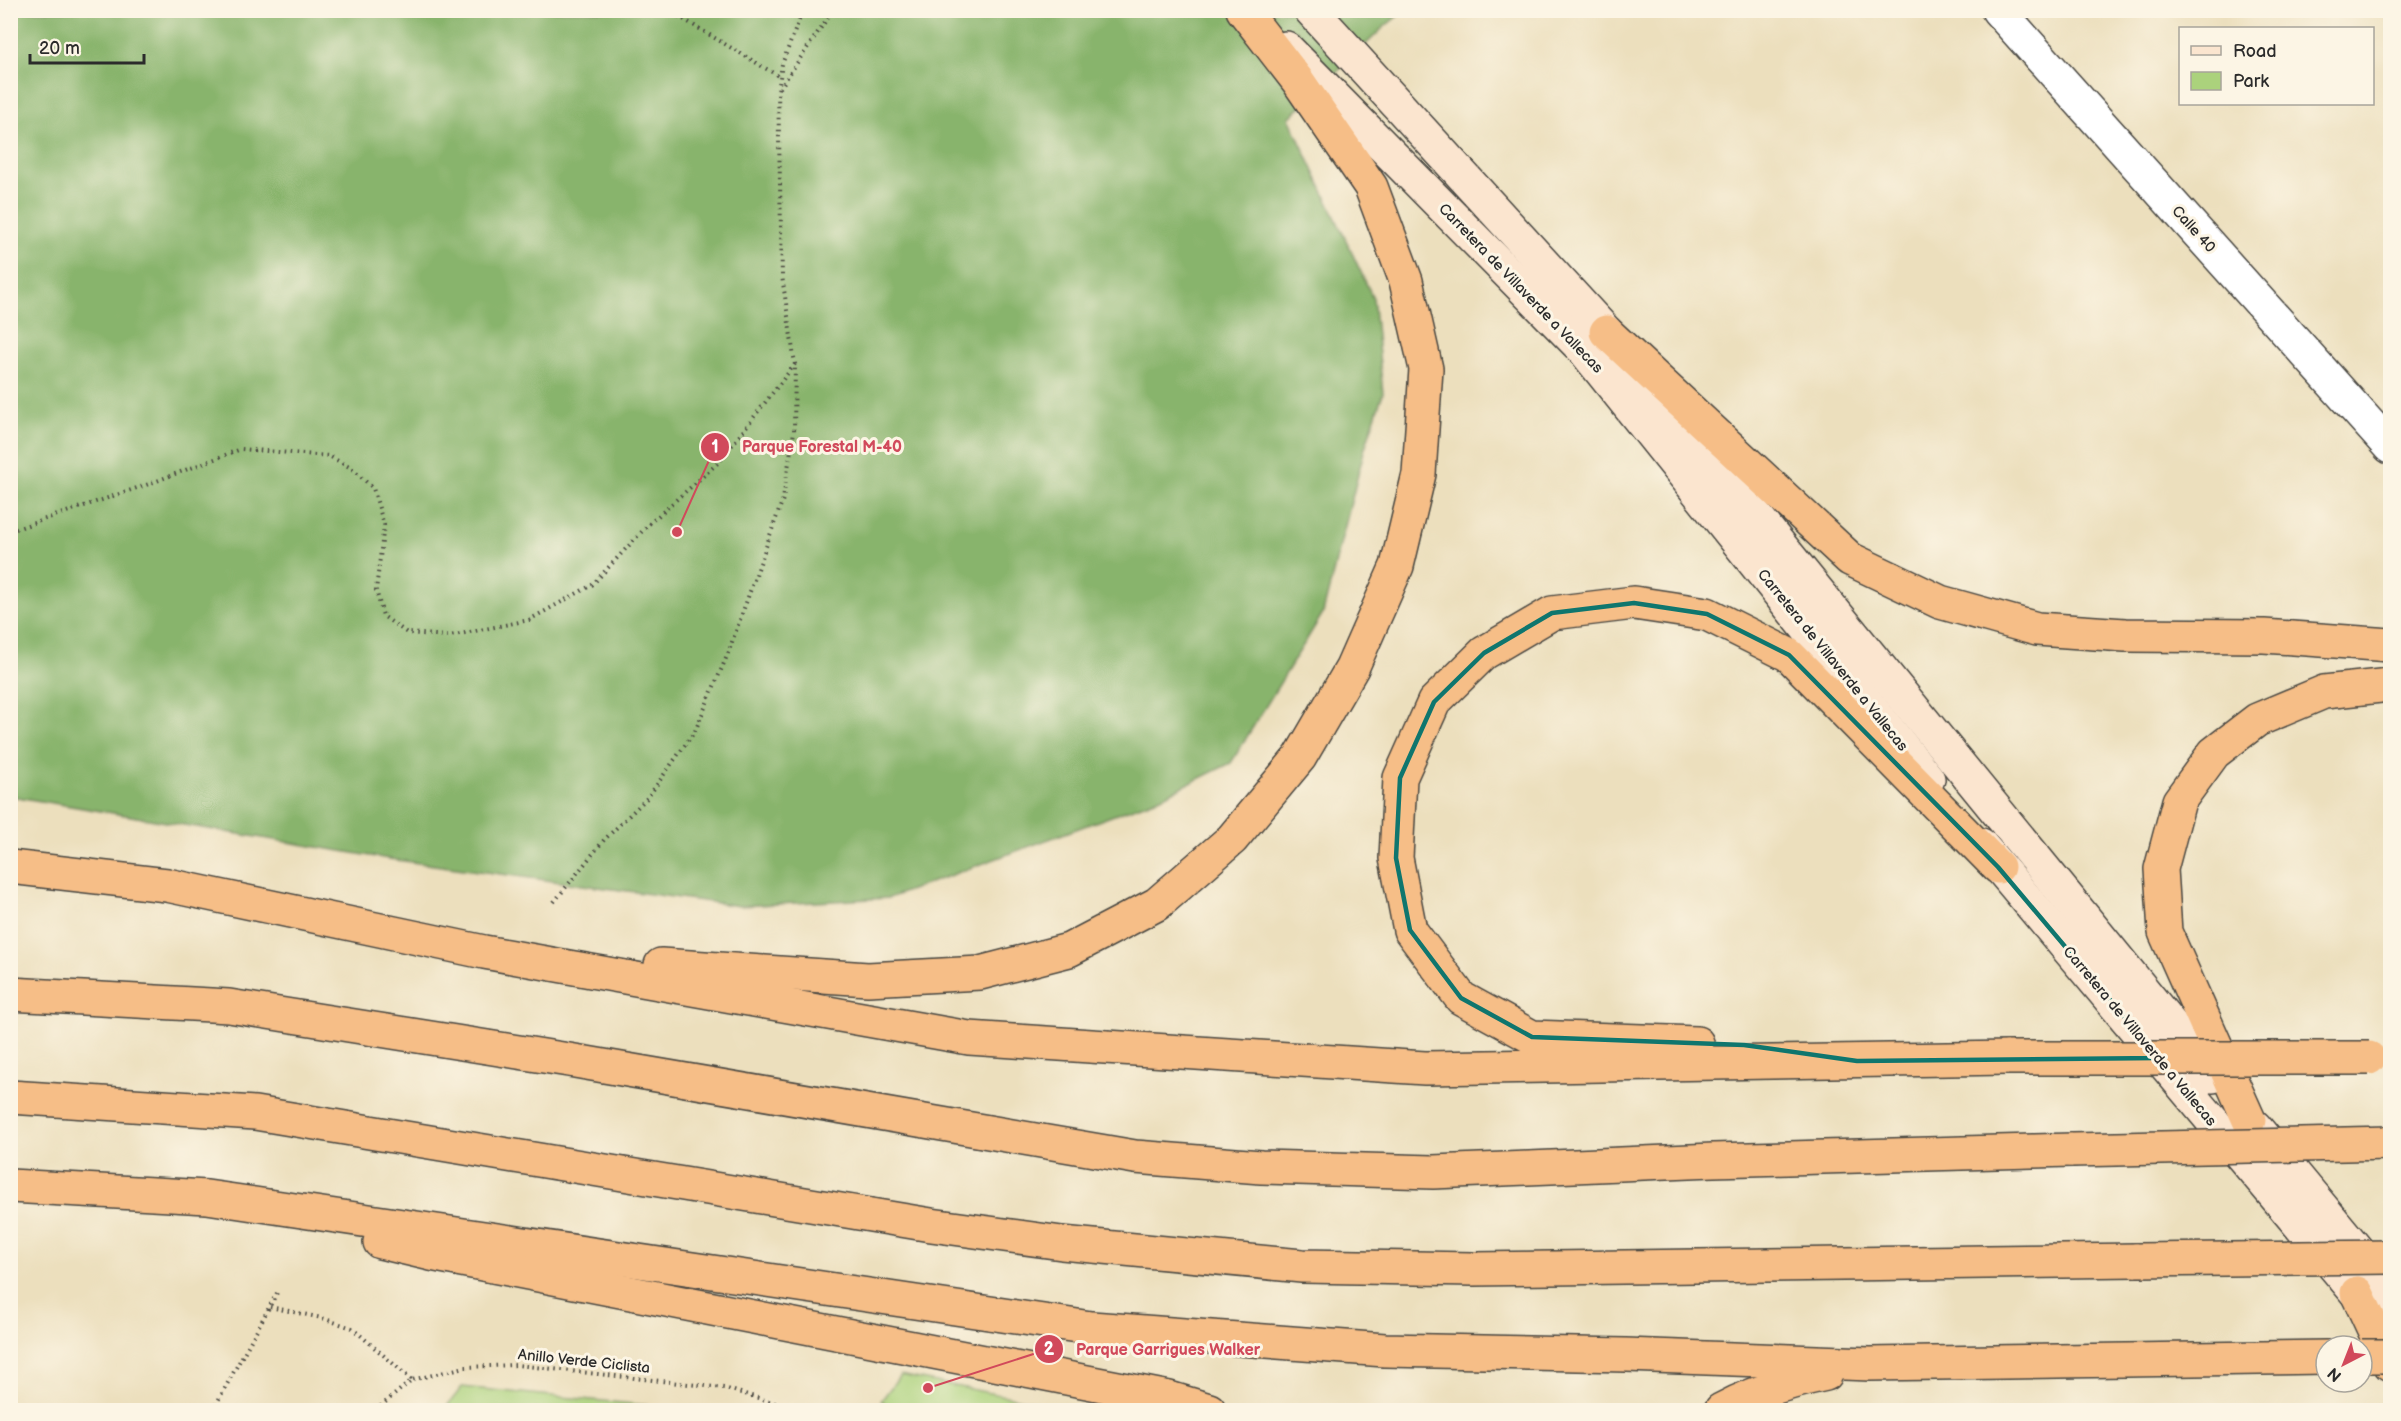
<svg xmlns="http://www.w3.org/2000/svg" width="2401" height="1421" font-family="'Balsamiq Sans',sans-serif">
<rect width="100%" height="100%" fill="#fcf5e5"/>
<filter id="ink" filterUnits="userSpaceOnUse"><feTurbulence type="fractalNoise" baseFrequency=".0167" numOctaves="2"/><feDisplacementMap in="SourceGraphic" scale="12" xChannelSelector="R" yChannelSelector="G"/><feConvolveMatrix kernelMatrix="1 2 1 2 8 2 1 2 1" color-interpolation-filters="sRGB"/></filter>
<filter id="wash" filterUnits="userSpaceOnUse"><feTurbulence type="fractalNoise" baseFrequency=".008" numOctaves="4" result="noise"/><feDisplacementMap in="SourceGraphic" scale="24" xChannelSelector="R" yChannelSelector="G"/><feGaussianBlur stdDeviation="1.35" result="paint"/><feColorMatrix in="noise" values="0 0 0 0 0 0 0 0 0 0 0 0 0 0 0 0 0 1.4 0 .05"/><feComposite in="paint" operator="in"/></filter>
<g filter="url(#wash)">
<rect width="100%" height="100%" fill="#ecdfbd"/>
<!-- green -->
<g fill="#abd27c" stroke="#6b7e54" stroke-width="1.5">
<polygon points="900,1375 1075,1410 899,1410 881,1401"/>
<polygon points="462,1387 673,1408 681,1410 444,1410"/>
</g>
<!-- forest -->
<polygon fill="#88b46c" stroke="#5a704c" stroke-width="1.5" points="10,11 1404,11 1384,27 1289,118 1373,298 1383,393 1364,451 1323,613 1231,763 1155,800 889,898 740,906 389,859 11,796"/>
</g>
<g filter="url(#ink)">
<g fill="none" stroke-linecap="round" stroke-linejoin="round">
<defs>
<polyline id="street" points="1998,10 2390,447"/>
<g id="secondary">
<polyline points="1311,10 1606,332 2213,1076"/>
<polyline points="1286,48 1584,350 1928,779"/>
<polyline points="1981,845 2376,1316"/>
<polyline points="2255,1127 2390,1290"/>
</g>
<g id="highway">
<polyline points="1606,332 1850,559 1940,602 2037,629 2125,635 2264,636 2390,645"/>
<polyline points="10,867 167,885 484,952 969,1038 1425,1068 2008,1058"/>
<polyline points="661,965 868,979 980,973 1069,950 1157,904 1232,839 1300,757 1352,668 1397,566 1419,474 1426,369 1406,281 1371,187 1298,81 1243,10"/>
<polyline points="10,994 229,1006 569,1060 1135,1157 1261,1167 1433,1172 1713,1160 2072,1150"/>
<polyline points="1697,1043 1532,1037 1461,998 1410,930 1396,858 1400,778 1434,702 1484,653 1552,613 1634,603 1707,614 1789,655 1998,867"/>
<polyline points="10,1097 255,1113 931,1225 1062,1243 1302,1266 1473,1269 2137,1260"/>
<polyline points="2249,1120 2165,932 2161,869 2179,801 2214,753 2257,720 2324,692 2390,685"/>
<polyline points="10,1186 207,1197 1091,1328 1385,1350 1626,1355 1870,1364 2326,1357"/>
<polyline points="380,1242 431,1254 1169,1398 1209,1410"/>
<polyline points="2357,1293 2390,1364"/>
<path d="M1721 1410C1754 1392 1788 1382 1826 1374"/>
</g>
</defs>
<!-- street casing -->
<use href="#street" stroke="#484641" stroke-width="36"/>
<!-- secondary casing -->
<use href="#secondary" stroke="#484641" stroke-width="36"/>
<!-- highway casing -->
<use href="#highway" stroke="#484641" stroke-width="36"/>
<!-- path -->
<g stroke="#484641" stroke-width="4" stroke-dasharray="1.5 4.5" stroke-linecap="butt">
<polyline points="668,10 780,77"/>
<polyline points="780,88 833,10"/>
<polyline points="10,531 146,485 241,449 329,456 351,468 373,488 384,525 376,590 383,616 407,633 450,636 529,620 592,585 649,524 719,462 795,364"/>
<polyline points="554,902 604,840 648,797 695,731 727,656 783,499 794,432 795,364 782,276 778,91 782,64 803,10"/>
<polyline points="270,1307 322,1318 352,1328 412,1380"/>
<polyline points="10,1409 15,1410"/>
<polyline points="213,1410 278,1291"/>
<polyline points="376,1410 412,1380 465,1367 517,1365 724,1388 799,1410"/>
</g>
<!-- street -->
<use href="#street" stroke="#fff" stroke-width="33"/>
<!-- secondary -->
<use href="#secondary" stroke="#fbe5cf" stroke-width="33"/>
<!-- highway -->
<use href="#highway" stroke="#f6be87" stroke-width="33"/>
<defs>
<g id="highway-bridge">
<polyline points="2008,1058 2369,1058"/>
<polyline points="2072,1150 2390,1143"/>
<polyline points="2137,1260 2390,1257"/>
<polyline points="2362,1356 2390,1356"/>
</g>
</defs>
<!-- highway-bridge casing -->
<use href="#highway-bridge" stroke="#484641" stroke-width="36" stroke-linecap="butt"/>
<!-- highway-bridge -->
<use href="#highway-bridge" stroke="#f6be87" stroke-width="33"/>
</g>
</g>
<!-- marked area -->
<path fill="none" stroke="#0f766e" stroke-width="4.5" stroke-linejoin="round" d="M1634 603 1707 614 1789 655 1998 867 2159 1058 1857 1061 1744 1045 1532 1037 1461 998 1410 930 1396 858 1400 778 1434 702 1484 653 1552 613Z"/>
<g text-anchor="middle" stroke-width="6" stroke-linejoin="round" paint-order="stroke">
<!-- street labels -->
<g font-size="15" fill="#2b2b2b" stroke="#fcf5e5">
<text transform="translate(2194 229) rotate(48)" y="5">Calle 40</text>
<text transform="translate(1521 288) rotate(46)" y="5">Carretera de Villaverde a Vallecas</text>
<text transform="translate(1833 660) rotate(51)" y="5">Carretera de Villaverde a Vallecas</text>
<text transform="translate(2140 1036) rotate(50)" y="5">Carretera de Villaverde a Vallecas</text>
<text transform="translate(584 1361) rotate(6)" y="5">Anillo Verde Ciclista</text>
</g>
</g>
<!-- callouts -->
<path fill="none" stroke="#d1495b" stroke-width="2" d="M677 532L715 447M928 1388L1049 1349"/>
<g fill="#d1495b" stroke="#fcf5e5" stroke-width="2">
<circle cx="677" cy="532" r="6"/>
<circle cx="928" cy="1388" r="6"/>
<circle cx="715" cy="447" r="15"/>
<circle cx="1049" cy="1349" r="15"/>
</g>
<g font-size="18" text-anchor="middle" font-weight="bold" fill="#fff">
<text x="715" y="453">1</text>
<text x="1049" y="1355">2</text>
</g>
<g font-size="16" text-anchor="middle" font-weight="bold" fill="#d1495b" stroke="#fcf5e5" stroke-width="6" stroke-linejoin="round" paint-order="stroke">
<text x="822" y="452">Parque Forestal M-40</text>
<text x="1168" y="1355">Parque Garrigues Walker</text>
</g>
<!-- margin -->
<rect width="2401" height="1421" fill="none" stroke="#fcf5e5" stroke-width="36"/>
<!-- legend -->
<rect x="2179" y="27" width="195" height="78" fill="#fcf5e5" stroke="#a8a49b" stroke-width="1.5"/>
<rect x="2191" y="46" width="30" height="9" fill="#fbe5cf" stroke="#a8a49b" stroke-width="1.5"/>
<text x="2233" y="57" font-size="18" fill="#2b2b2b">Road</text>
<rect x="2191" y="72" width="30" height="18" fill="#abd27c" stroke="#a8a49b" stroke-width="1.5"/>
<text x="2233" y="87" font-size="18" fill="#2b2b2b">Park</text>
<!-- north arrow -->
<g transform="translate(2344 1364) rotate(222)"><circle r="28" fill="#fcf5e5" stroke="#a8a49b" stroke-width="1.5"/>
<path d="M0-4.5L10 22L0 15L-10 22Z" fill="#d1495b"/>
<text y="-9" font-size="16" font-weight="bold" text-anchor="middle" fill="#2b2b2b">N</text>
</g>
<!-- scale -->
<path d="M30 54v9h114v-9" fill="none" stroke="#2b2b2b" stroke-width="3"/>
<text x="39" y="54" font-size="18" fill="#2b2b2b" stroke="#fcf5e5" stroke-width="4.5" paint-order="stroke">20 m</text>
</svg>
